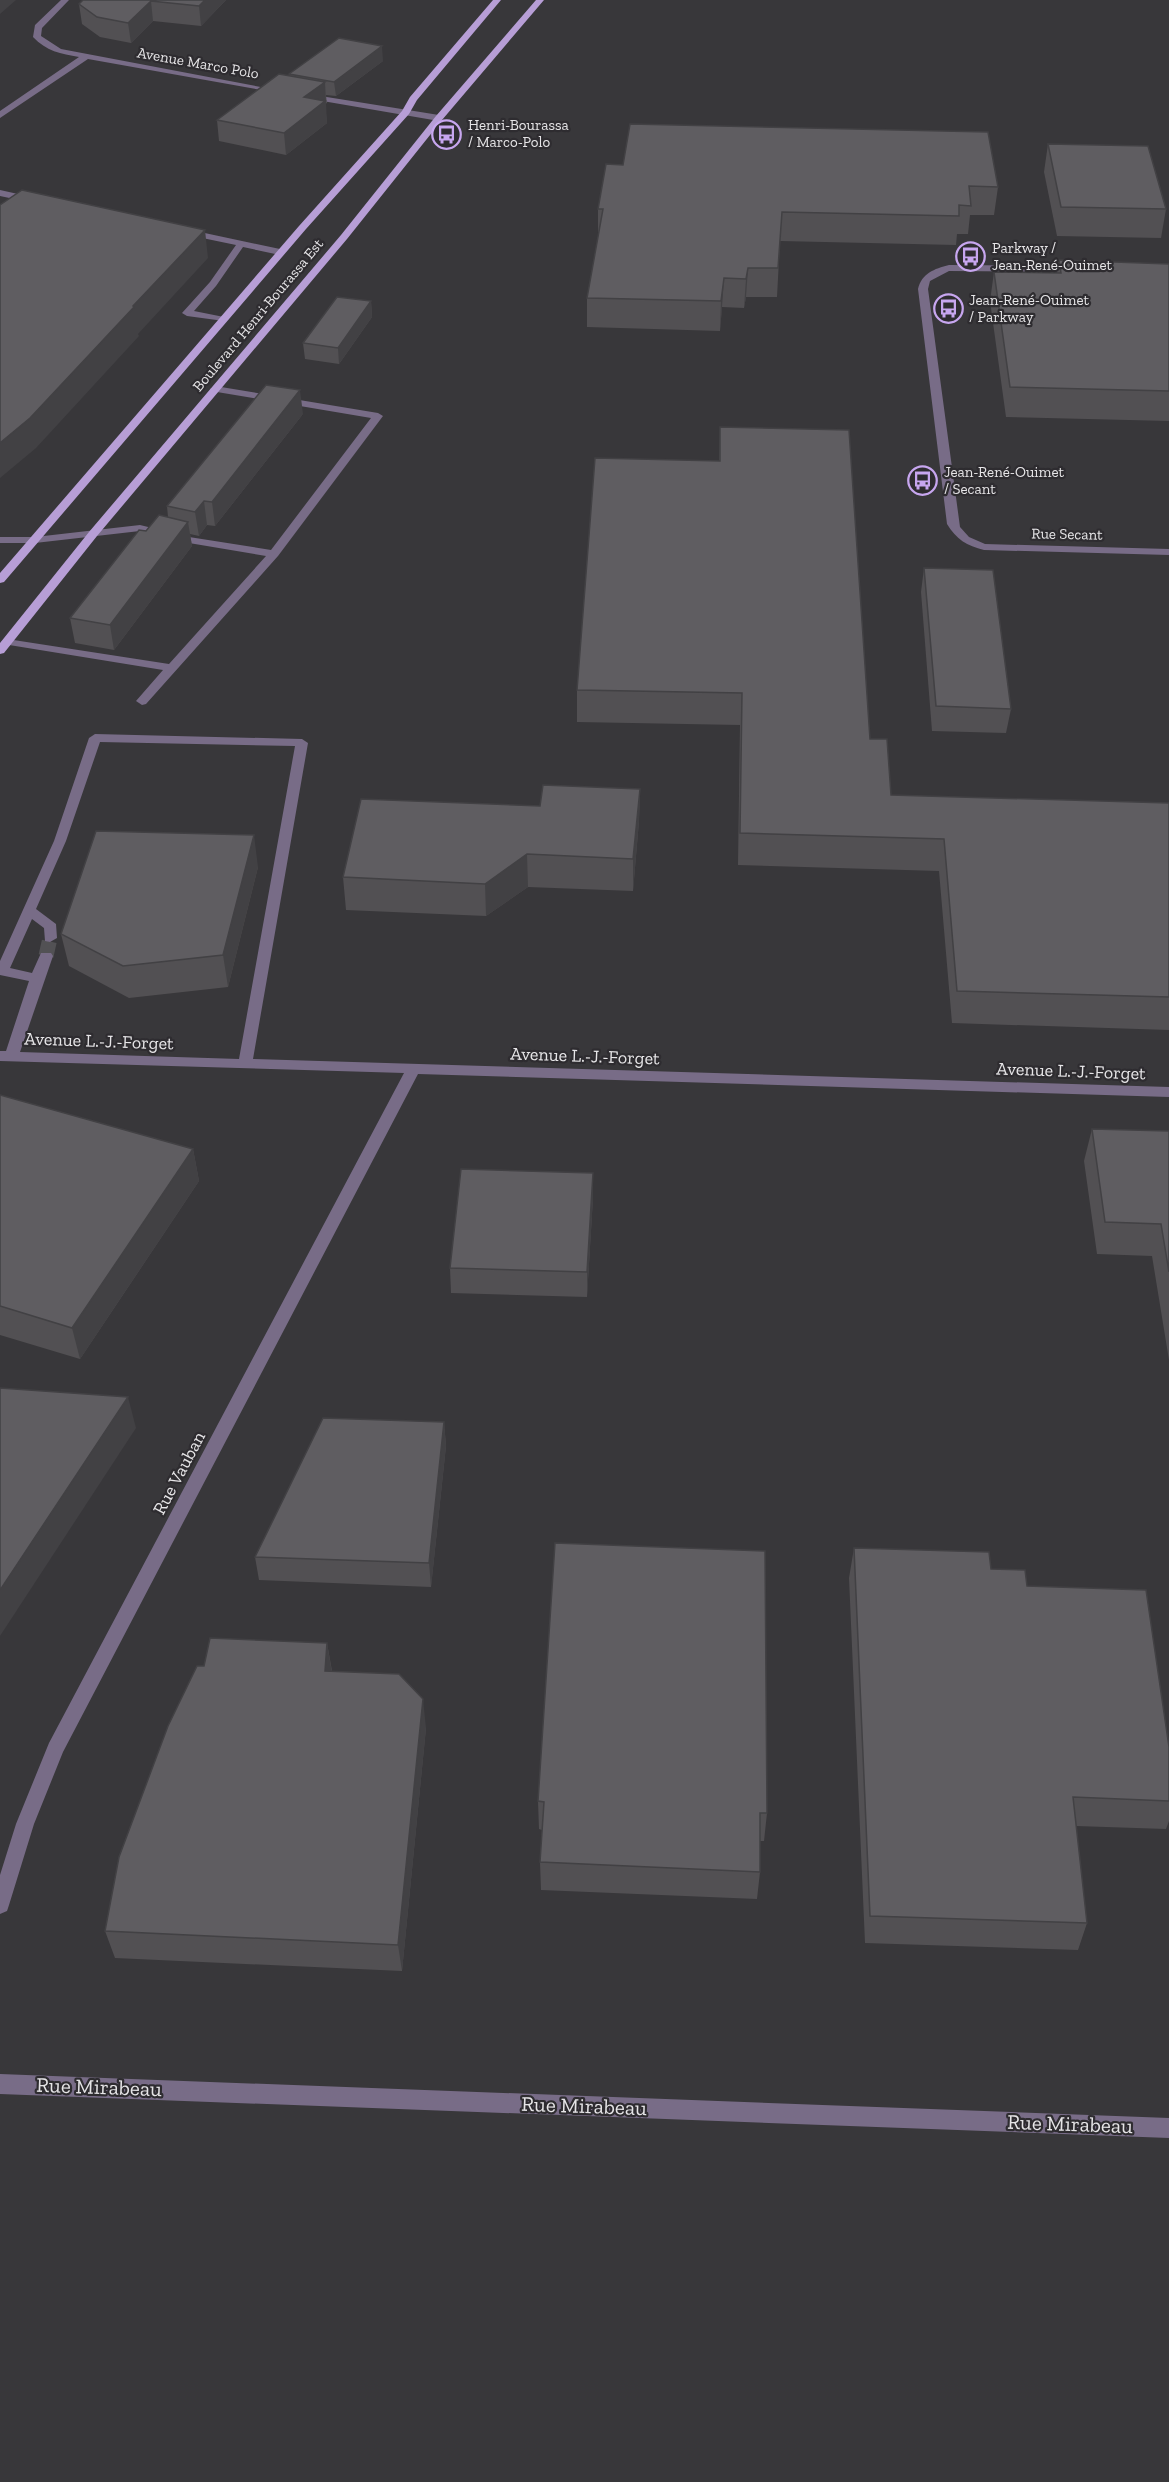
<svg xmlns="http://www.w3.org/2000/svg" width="1169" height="2482" font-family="'Zilla Slab',serif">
<rect width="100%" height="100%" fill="#38373a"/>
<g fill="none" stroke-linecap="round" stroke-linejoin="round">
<!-- minor-tunnel -->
<polyline stroke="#525154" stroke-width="15" stroke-dasharray="15 8" stroke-linecap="butt" points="46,956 50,938"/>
<!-- minor -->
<g fill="#786c87" fill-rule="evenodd">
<path d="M61 0H69L42 28 41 36 61 49 282 91 278 93 88 59 0 118V111L79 57C61 54 46 51 33 37L35 25Z"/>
<polygon points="308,94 439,115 443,118 439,121 305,98 305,94"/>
<polygon points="0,190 36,198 37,200 33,203 0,196"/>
<polygon points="186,229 280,249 285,252 280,255 243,247 216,286 194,311 224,317 224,321 187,316 182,313 210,282 236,245 183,234 181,232"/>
<path d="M949 265 1078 266 1083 269 1078 272 949 271 930 281 928 289 960 527 969 537 985 544 1169 549V555L984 550C967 546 956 539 947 524L918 289C922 273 934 269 949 265Z"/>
<polygon points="215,386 378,413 383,416 278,556 146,704 142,705 136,701 163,670 3,644 1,642 7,639 169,664 266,556 189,543 140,531 35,543 0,543 0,537 35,537 140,525 189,537 271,550 371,418 211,391 210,389"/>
<path d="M95 734 302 739 308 743 253 1059 1169 1087V1097L418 1074 63 1752 34 1824 9 1905 7 1911 0 1914V1875L16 1824 49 1743 404 1073 0 1061V1051H6L29 981 0 975V961L54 841 89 738ZM100 742 295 746 239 1059 20 1052 53 956 51 953H41L32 973 10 968 32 919 44 928 45 941 50 942 57 938 56 924 36 909 66 841Z"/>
<polygon points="0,2074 1169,2118 1169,2138 0,2094"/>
</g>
<!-- major -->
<g fill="#b79ed6" fill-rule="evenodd">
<polygon points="493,0 501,0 417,100 409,114 306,229 4,582 0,583 0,573 299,226 402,111 410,97"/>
<polygon points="536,0 544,0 442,120 347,239 97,536 4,653 0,654 0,643 89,532 341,235 436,116"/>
</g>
</g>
<!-- wall -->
<g fill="#525053">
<polygon points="83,0 226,0 201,26 153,21 131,43 100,37 82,24 79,4"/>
<polygon points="383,61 336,96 326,95 327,103 325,104 327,123 286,155 219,141 217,120 289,75 289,74"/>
<polygon points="1048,144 1166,209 1161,238 1057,236 1044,172"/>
<polygon points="606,164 998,187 994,215 970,215 968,234 957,234 956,245 780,241 777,297 746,297 744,308 722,307 720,331 587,327 587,298 598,237 598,209"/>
<polygon points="1059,260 1169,264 1169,421 1006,417 990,301 994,272 1057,273"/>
<polygon points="371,301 372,317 339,364 305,359 303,343"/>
<polygon points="303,414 215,526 207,525 199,536 190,534 192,546 114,650 75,643 70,618 146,531 168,517 167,506"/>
<polygon points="720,427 870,739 891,795 1169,803 1169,1030 952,1023 939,871 738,865 740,725 577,722 577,690 719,461"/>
<polygon points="924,568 1011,709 1006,733 932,731 921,592"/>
<polygon points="640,789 639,821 633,891 528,887 486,916 346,910 343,877 540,806"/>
<polygon points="258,867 228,987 129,998 69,966 61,934"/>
<polygon points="0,1095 193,1149 199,1181 80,1359 0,1335"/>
<polygon points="1092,1129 1169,1131 1169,1360 1152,1256 1097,1254 1084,1161"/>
<polygon points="593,1173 593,1198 587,1297 451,1293 450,1268"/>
<polygon points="444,1422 446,1446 431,1587 259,1580 255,1557"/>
<polygon points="854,1548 991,1569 1027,1586 1169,1801 1169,1821 1166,1829 1076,1826 1087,1923 1078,1950 865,1943 849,1578"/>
<polygon points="327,1643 332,1671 426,1728 402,1971 115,1958 105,1931 204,1666"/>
<polygon points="538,1801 767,1813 764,1841 760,1841 760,1872 757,1899 541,1890 540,1862 542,1830 539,1829"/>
</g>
<!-- shaded-wall -->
<g fill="#424144">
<polygon points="0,0 16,0 0,14"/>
<polygon points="205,0 226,0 201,26 199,6"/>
<polygon points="151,1 153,21 131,43 128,23"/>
<polygon points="382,46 383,61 336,96 334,82"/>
<polygon points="325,82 327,123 286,155 284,133 304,97"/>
<polygon points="205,230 208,258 138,334 139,336 36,448 0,478 0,443 133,306"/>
<polygon points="748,268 746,297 744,308 746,279"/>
<polygon points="724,278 722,307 720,331 721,301"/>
<polygon points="371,301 372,317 339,364 338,348"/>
<polygon points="300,390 303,414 215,526 212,502"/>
<polygon points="204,501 207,525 199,536 195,512"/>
<polygon points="188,522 192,546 114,650 110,625"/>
<polygon points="640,789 639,821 633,891 633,859"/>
<polygon points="254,835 258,867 228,987 223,955"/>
<polygon points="527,854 528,887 486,916 485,884"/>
<polygon points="193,1149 199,1181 80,1359 72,1328"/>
<polygon points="593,1173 593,1198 587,1297 587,1272"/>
<polygon points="128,1397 136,1428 0,1636 0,1590"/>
<polygon points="444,1422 446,1446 431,1587 429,1563"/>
<polygon points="327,1643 332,1673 325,1671"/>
<polygon points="423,1699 426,1728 402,1971 398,1945"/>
</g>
<!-- building -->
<g fill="#5f5d61" stroke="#424144" stroke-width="1.5">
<polygon points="83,0 205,0 199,6 151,1 128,23 97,17 79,4"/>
<polygon points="339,38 382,46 334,82 289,74"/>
<polygon points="279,74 325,82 304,97 325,101 284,133 217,120"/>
<polygon points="630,124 988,132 998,187 969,186 971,206 959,205 959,216 782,212 778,268 748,268 746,279 724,278 721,301 587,298 603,209 598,209 606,164 623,165"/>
<polygon points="1048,144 1148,146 1166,209 1061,207"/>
<polygon points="22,190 205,230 133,306 134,307 30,418 0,443 0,205"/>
<polygon points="1059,260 1169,264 1169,391 1010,387 994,272 1061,273"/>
<polygon points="337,297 371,301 338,348 303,343"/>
<polygon points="266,385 300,390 212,502 204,501 195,512 167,506"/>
<polygon points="720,427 849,430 870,739 887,739 891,795 1169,803 1169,997 957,991 944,839 740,833 742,693 577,690 595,458 720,461"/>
<polygon points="159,515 188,522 110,625 70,618 139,530 146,531"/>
<polygon points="924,568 993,570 1011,709 936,706"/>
<polygon points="543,785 640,789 633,859 527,854 485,884 343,877 361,799 540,806"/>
<polygon points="96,831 254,835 223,955 123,966 61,934"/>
<polygon points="0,1095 193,1149 72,1328 0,1306"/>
<polygon points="1092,1129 1169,1131 1169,1272 1161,1224 1105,1222"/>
<polygon points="461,1169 593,1173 587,1272 450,1268"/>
<polygon points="0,1388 128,1397 0,1590"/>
<polygon points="323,1418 444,1422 429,1563 255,1557"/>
<polygon points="555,1543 765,1551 767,1813 760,1813 760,1872 540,1862 544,1802 538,1801"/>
<polygon points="854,1548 989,1552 991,1569 1025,1570 1027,1586 1146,1590 1169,1747 1169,1801 1073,1797 1087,1923 870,1916"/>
<polygon points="210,1638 327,1643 325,1671 399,1674 423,1699 398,1945 105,1931 119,1857 168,1726 197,1666 204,1666"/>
</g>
<!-- icons -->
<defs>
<symbol id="bus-ring" viewBox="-11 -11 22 22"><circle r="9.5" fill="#2e2c30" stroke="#c7a6ef" stroke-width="1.5"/><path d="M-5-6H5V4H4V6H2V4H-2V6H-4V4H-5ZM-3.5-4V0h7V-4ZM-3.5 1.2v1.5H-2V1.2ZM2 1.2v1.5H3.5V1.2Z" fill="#c7a6ef"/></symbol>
</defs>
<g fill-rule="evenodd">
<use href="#bus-ring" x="430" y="118" width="33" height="33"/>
<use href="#bus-ring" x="954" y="240" width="33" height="33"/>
<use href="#bus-ring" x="932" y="292" width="33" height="33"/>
<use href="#bus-ring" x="906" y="464" width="33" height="33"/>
</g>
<g text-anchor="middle" stroke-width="4.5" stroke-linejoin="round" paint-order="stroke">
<!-- far-street labels -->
<g font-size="15" fill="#e6e5e7" stroke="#2e2c30">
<text transform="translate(198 63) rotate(10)" y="5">Avenue Marco Polo</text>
<text transform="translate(258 315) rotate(-50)" y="5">Boulevard Henri-Bourassa Est</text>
<text transform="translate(1067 534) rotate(1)" y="5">Rue Secant</text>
</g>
<!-- far-poi labels -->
<g font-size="15" fill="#e6e5e7" stroke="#2e2c30" text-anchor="start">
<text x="468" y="130">Henri-Bourassa<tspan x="468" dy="17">/ Marco-Polo</tspan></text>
<text x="992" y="253">Parkway /<tspan x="992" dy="17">Jean-René-Ouimet</tspan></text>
<text x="969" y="305">Jean-René-Ouimet<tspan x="969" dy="17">/ Parkway</tspan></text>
<text x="944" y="477">Jean-René-Ouimet<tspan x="944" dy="17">/ Secant</tspan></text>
</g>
<!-- street labels -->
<g font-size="18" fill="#e6e5e7" stroke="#2e2c30">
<text transform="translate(99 1041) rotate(2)" y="6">Avenue L.-J.-Forget</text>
<text transform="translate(585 1056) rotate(2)" y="6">Avenue L.-J.-Forget</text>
<text transform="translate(1071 1071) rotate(2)" y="6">Avenue L.-J.-Forget</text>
<text transform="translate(179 1473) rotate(-62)" y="6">Rue Vauban</text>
</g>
<!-- near-street labels -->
<g font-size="21" fill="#e6e5e7" stroke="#2e2c30">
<text transform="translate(99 2087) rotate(2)" y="7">Rue Mirabeau</text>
<text transform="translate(584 2106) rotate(2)" y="7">Rue Mirabeau</text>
<text transform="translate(1070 2124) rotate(2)" y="7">Rue Mirabeau</text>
</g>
</g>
</svg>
